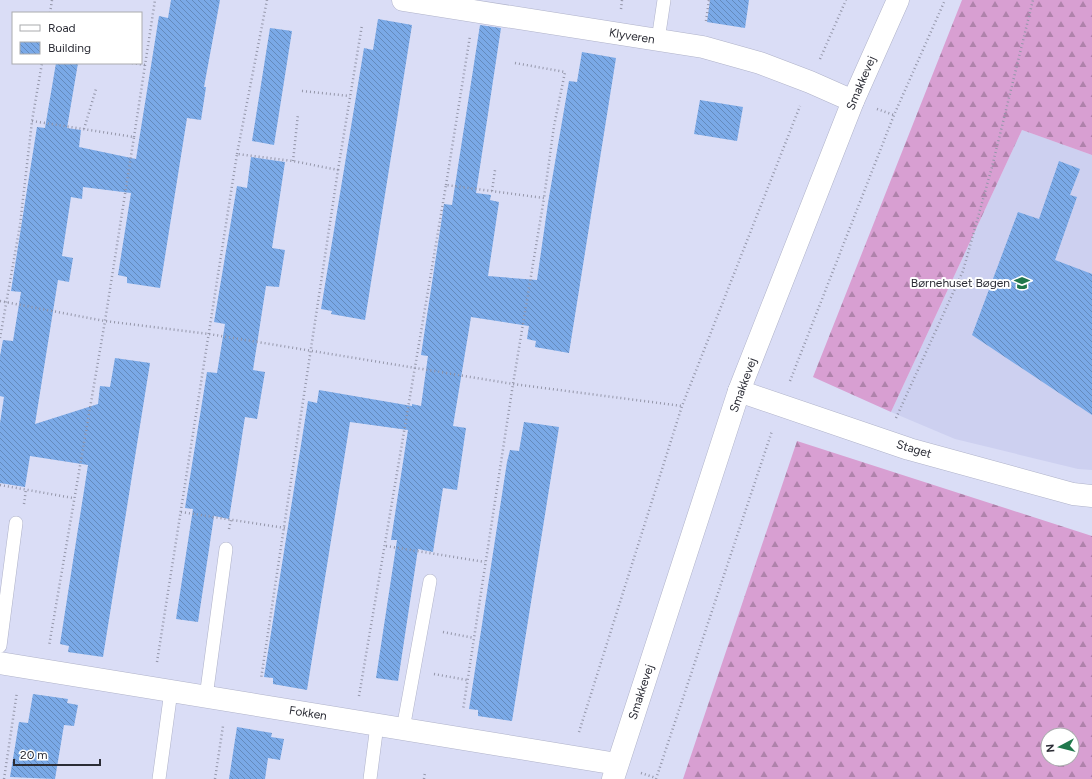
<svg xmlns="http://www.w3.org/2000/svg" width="1092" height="779" font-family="Figtree,sans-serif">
<defs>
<pattern id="forest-firs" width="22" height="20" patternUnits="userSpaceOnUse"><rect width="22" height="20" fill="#d89fd2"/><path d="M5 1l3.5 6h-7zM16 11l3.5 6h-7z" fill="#af82ab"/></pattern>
<pattern id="building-back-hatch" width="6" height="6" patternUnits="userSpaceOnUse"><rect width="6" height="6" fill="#7aa9e7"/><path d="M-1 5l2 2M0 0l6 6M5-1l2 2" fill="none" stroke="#648abc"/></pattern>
</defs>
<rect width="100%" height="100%" fill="#daddf6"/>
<!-- built -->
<polygon fill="#cdd0f0" points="1022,130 1092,155 1092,470 1078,469 955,439 891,412"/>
<!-- forest -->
<g fill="url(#forest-firs)" fill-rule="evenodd">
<polygon points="962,0 1092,0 1092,155 1022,130 891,412 813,377"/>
<path d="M797 441 1092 536V779H683ZM1048 735H1072V759H1048Z"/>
</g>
<!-- building -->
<g fill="url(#building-back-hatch)">
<polygon points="171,0 220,0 204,87 206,87 201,120 187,118 160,288 127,283 127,277 118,275 131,193 83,187 82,199 71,197 62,256 73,258 69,282 58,280 35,424 98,404 100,386 110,387 115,358 150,363 103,657 68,652 69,646 60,644 88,465 30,456 25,487 0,483 0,423 4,397 0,396 0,356 3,340 13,341 21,292 11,291 26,196 37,127 45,128 56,63 78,63 67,128 81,130 79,147 136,159 159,16 168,18"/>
<polygon points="710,0 749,0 745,28 707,22"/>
<polygon points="378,19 412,25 365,320 331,314 332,311 321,309 364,48 373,50"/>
<polygon points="480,25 501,28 476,193 491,195 490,200 499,202 488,276 537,280 548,203 569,81 577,82 582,52 616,58 569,353 535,347 536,341 527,339 529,326 471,317 453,426 466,428 457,490 443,488 433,552 418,549 398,681 376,678 397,540 391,540 408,430 350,422 307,690 273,684 273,678 264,677 308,401 317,403 319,390 412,406 412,404 421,406 428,356 421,355 444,204 452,205"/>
<polygon points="270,28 292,31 274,145 252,141"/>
<polygon points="700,100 743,107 737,141 694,134"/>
<polygon points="251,157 285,162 272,248 285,250 279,287 266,286 253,370 265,372 257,419 245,417 229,519 214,516 198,622 176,619 193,509 185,508 207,372 217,373 225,324 214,322 237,186 247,188"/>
<polygon points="1059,161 1080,169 1070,195 1077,197 1055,260 1092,274 1092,415 972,335 1018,212 1039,219"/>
<polygon points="524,422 559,427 512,721 478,716 478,710 469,709 507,462 510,450 519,451"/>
<polygon points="33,694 68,699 67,703 78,705 74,726 64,725 55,779 10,777 19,722 28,723"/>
<polygon points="237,727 272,733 271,737 284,739 280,760 268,758 265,779 229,779"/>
</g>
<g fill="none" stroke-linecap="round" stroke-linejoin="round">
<defs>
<g id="service">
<polyline points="658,40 664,0"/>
<polyline points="0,646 16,523"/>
<polyline points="206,697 226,549"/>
<polyline points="403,729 430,581"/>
<polyline points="159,779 171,691"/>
<polyline points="370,779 377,725"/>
</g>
<g id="minor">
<polyline points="403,0 703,47 760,63 810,82 853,101"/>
<polyline points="739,391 909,449 1073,494 1092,496"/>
<polyline points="0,663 617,764"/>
</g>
<polyline id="tertiary" points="613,779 739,391 853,101 898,0"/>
</defs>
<!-- service casing -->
<use href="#service" stroke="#afb2c9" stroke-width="14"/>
<!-- minor casing -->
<use href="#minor" stroke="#afb2c9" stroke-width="23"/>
<!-- tertiary casing -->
<use href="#tertiary" stroke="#afb2c9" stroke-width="23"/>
<!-- path -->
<g stroke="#9496a9" stroke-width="2.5" stroke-dasharray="1 3" stroke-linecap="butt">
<polyline points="621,9 622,0"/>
<polyline points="50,13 52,0"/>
<polyline points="706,21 709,0"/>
<polyline points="820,59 846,0"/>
<polyline points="132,63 145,65"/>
<polyline points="515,63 565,72 554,126 544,198"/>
<polyline points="302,91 350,96"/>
<polyline points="877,109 894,115"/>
<polyline points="32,121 134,137 105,321 49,646"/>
<polyline points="84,129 96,89"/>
<polyline points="134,137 155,0"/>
<polyline points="237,154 267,0"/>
<polyline points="293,161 298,114"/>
<polyline points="338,170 362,25"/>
<polyline points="446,185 470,36"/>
<polyline points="492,191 495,170"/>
<polyline points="0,301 105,321 209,334 513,384 682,406"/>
<polyline points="0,338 20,225 32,121 42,63"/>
<polyline points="790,381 894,115 945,0"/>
<polyline points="896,418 963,271 992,167 1033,0"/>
<polyline points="0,485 73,498"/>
<polyline points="24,504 26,489"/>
<polyline points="181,512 285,528"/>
<polyline points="229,529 231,520"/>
<polyline points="386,546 485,562"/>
<polyline points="443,632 474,638"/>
<polyline points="157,662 237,154 293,161 338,170 261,679"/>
<polyline points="434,674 467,680"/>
<polyline points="359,696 446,185 544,198 513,384 463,710"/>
<polyline points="579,732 682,406 800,106"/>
<polyline points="641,773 656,778"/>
<polyline points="4,779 17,692"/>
<polyline points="215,779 223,726"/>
<polyline points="424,779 425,772"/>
<polyline points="656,779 772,431"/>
</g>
<!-- service -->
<use href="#service" stroke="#fff" stroke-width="13"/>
<!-- minor -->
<use href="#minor" stroke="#fff" stroke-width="22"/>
<!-- tertiary -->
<use href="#tertiary" stroke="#fff" stroke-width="22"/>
</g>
<!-- icons -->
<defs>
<symbol id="school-bare" viewBox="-9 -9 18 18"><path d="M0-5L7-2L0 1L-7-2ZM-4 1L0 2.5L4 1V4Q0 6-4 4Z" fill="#20784c" stroke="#fff" stroke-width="2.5" paint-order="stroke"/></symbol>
</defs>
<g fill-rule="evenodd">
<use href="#school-bare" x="1011" y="272" width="22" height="22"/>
</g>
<g text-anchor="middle" stroke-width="4" stroke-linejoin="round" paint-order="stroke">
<!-- street labels -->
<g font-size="12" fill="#2b2c35" stroke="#fff">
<text transform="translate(632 36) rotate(9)" y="4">Klyveren</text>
<text transform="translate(861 83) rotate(-67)" y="4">Smakkevej</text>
<text transform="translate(743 385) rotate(-70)" y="4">Smakkevej</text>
<text transform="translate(914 449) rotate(17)" y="4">Staget</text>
<text transform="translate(641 692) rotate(-72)" y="4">Smakkevej</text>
<text transform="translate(308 713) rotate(9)" y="4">Fokken</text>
</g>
<!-- poi labels -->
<g font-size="12" fill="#2b2c35" stroke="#fff" text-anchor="end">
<text x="1010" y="287">Børnehuset Bøgen</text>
</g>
</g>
<!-- legend -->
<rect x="12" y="12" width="130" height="52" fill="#ffffff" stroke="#aaabae"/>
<rect x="20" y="25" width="20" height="6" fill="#ffffff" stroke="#aaabae"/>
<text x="48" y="32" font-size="12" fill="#2b2c35">Road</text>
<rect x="20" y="42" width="20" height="12" fill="url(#building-back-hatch)" stroke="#aaabae"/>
<text x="48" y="52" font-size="12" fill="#2b2c35">Building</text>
<!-- north arrow -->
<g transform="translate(1060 747) rotate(263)"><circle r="19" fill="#ffffff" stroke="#aaabae"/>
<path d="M0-3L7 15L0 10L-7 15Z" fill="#20784c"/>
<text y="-6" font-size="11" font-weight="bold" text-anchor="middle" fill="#2b2c35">N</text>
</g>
<!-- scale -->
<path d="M14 759v6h86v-6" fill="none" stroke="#2b2c35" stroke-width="2"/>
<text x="20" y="759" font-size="12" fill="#2b2c35" stroke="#ffffff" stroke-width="3" paint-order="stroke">20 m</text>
</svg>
